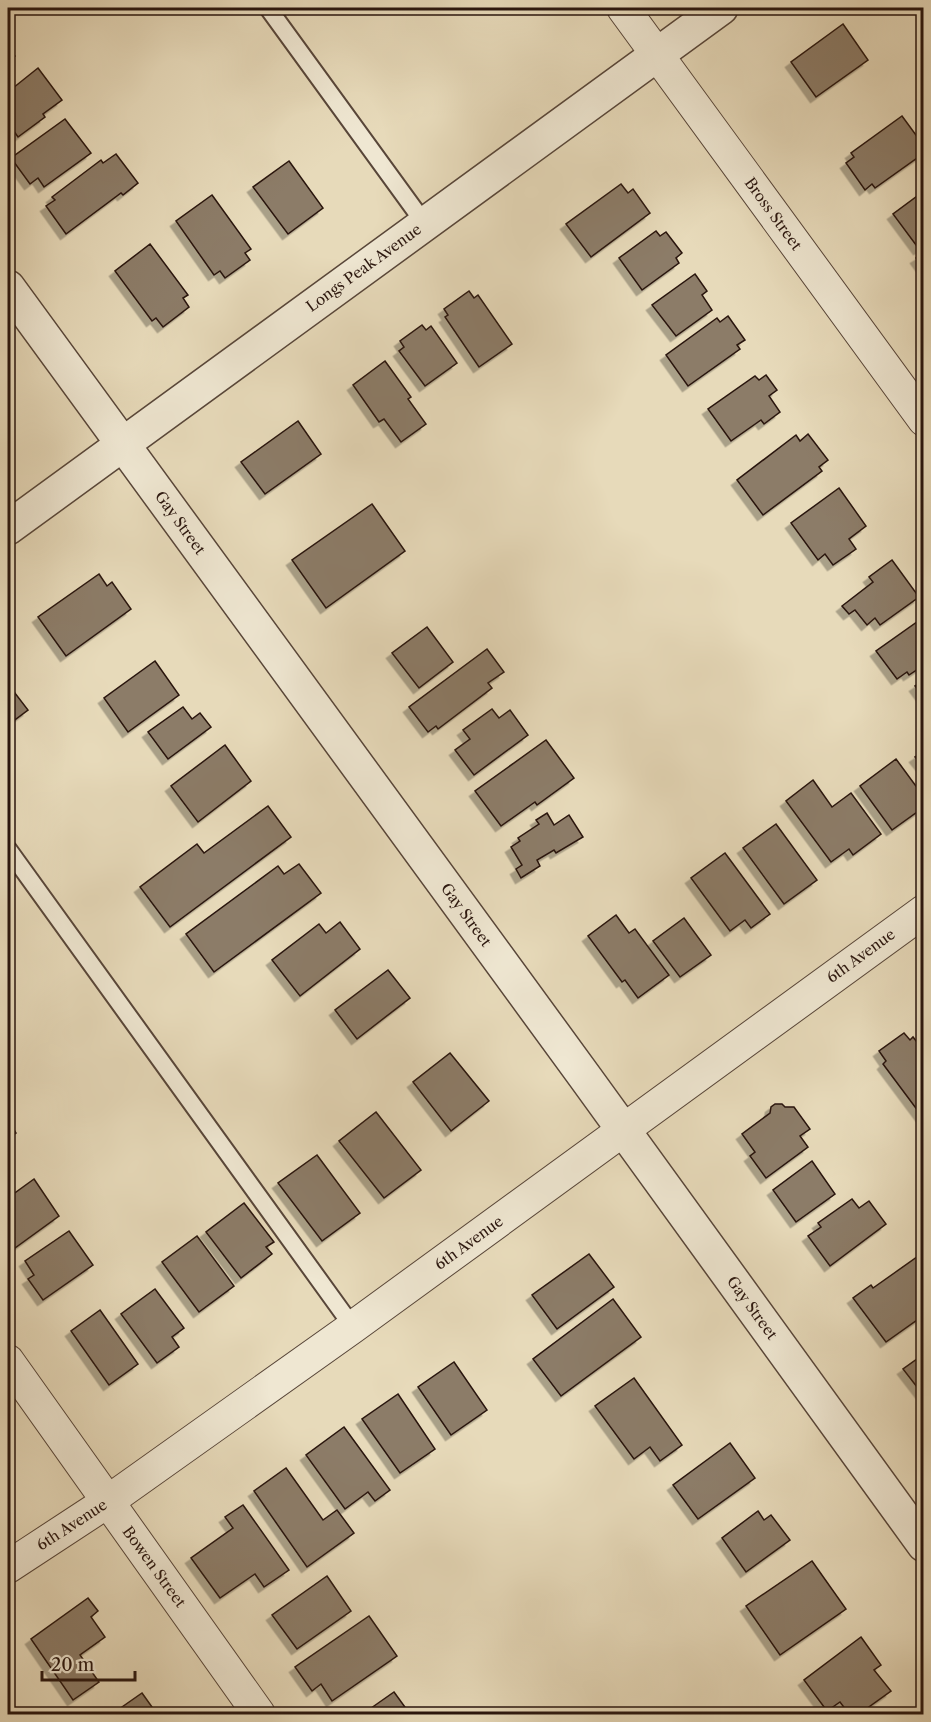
<svg xmlns="http://www.w3.org/2000/svg" width="931" height="1722" font-family="'Libre Caslon Text',serif">
<defs>
<filter id="shadow"><feDropShadow dx="-5.5" dy="5.5" stdDeviation="0" flood-color="#0004"/></filter>
</defs>
<rect width="100%" height="100%" fill="#e7daba"/>
<filter id="stains"><feTurbulence type="fractalNoise" baseFrequency=".00333" numOctaves="4"/><feColorMatrix values="0 0 0 0 .2 0 0 0 0 .09 0 0 0 0 .02 0 0 0 .5 -.17"/></filter>
<radialGradient id="worn" r=".72"><stop offset=".6" stop-color="#630" stop-opacity="0"/><stop offset="1" stop-color="#630" stop-opacity=".3"/></radialGradient>
<!-- building -->
<g fill="#8c7b67" stroke="#29150e" stroke-width="1.5" filter="url(#shadow)">
<polygon points="843,24 868,60 816,97 791,62"/>
<polygon points="8,45 15,56 8,61"/>
<polygon points="38,68 62,100 43,114 45,117 18,137 8,123 8,92"/>
<polygon points="902,116 924,146 924,153 875,188 872,184 865,190 846,163 854,157 851,153"/>
<polygon points="65,119 91,153 44,187 38,178 30,184 11,158"/>
<polygon points="116,154 138,183 123,195 121,193 66,234 46,206 55,200 52,197 101,160 103,163"/>
<polygon points="289,161 323,208 288,234 253,187"/>
<polygon points="621,184 628,193 633,189 650,213 591,257 566,224"/>
<polygon points="924,191 924,246 919,249 893,214"/>
<polygon points="212,195 251,249 245,253 250,260 225,278 220,271 214,275 176,221"/>
<polygon points="656,231 660,236 666,232 682,253 676,258 679,263 642,290 619,258"/>
<polygon points="150,244 188,295 183,298 189,307 163,327 156,318 152,321 115,271"/>
<polygon points="924,253 924,269 916,258"/>
<polygon points="695,274 707,291 702,295 712,310 676,336 652,305"/>
<polygon points="469,291 474,298 478,295 512,344 479,367 445,317 448,315 444,309"/>
<polygon points="728,316 745,340 737,345 740,349 688,386 666,355 717,318 720,322"/>
<polygon points="422,325 426,330 431,326 457,363 425,386 399,351 404,347 400,341"/>
<polygon points="385,361 411,397 408,399 426,424 401,442 384,419 379,422 353,385"/>
<polygon points="766,375 777,390 769,396 780,412 764,424 761,420 731,441 708,409 755,376 759,380"/>
<polygon points="298,421 321,454 265,494 241,462"/>
<polygon points="808,434 828,460 819,467 822,471 763,515 737,480 796,435 800,441"/>
<polygon points="839,488 866,526 849,539 856,549 833,565 825,554 818,560 791,523"/>
<polygon points="372,504 405,551 326,608 292,560"/>
<polygon points="892,560 919,597 880,625 875,618 867,625 855,610 849,614 842,606 873,582 869,577"/>
<polygon points="99,574 107,586 112,582 131,609 66,656 38,617"/>
<polygon points="924,617 924,665 909,675 907,672 897,679 876,651"/>
<polygon points="427,627 453,662 419,688 392,653"/>
<polygon points="487,649 504,672 488,683 492,688 438,729 436,726 428,732 409,707"/>
<polygon points="155,661 179,695 128,732 104,698"/>
<polygon points="924,680 924,698 915,686"/>
<polygon points="8,684 28,710 8,725"/>
<polygon points="183,707 192,719 200,713 211,727 168,759 148,732"/>
<polygon points="492,709 499,718 510,710 528,735 474,775 455,750 470,739 463,730"/>
<polygon points="546,740 574,778 537,805 535,802 501,826 475,791"/>
<polygon points="225,745 251,781 198,822 171,786"/>
<polygon points="924,751 924,768 915,757"/>
<polygon points="896,759 924,797 924,807 892,830 860,786"/>
<polygon points="813,780 832,807 851,793 881,834 853,855 849,849 831,862 786,801"/>
<polygon points="268,806 291,837 170,927 140,887 197,844 204,853"/>
<polygon points="547,813 554,825 569,815 583,837 556,853 554,850 537,860 540,866 521,878 516,869 522,865 511,847 520,841 518,838 539,824 536,820"/>
<polygon points="776,824 817,880 784,904 743,848"/>
<polygon points="725,853 770,914 751,928 745,920 730,931 691,878"/>
<polygon points="299,864 321,893 214,972 186,934 278,866 284,874"/>
<polygon points="616,915 629,933 635,929 669,975 638,998 625,980 622,982 588,936"/>
<polygon points="684,918 711,955 680,977 653,941"/>
<polygon points="340,922 360,949 300,996 272,960 319,924 326,933"/>
<polygon points="388,970 410,998 357,1039 335,1010"/>
<polygon points="904,1033 910,1040 913,1037 924,1051 924,1119 883,1064 886,1061 879,1051"/>
<polygon points="450,1053 489,1101 451,1131 413,1082"/>
<polygon points="775,1104 782,1104 785,1107 794,1107 810,1129 800,1136 808,1147 766,1178 750,1156 755,1152 742,1134 770,1113 771,1107"/>
<polygon points="376,1112 421,1170 384,1198 339,1141"/>
<polygon points="8,1120 16,1133 8,1139"/>
<polygon points="317,1155 360,1213 322,1241 278,1183"/>
<polygon points="812,1161 835,1194 796,1222 773,1190"/>
<polygon points="34,1179 59,1216 15,1248 8,1238 8,1198"/>
<polygon points="852,1199 859,1208 869,1201 886,1224 830,1266 808,1236 821,1227 818,1223"/>
<polygon points="244,1203 274,1242 266,1247 272,1254 241,1278 206,1232"/>
<polygon points="69,1231 93,1265 43,1300 28,1279 34,1275 25,1261"/>
<polygon points="197,1236 234,1286 199,1312 162,1262"/>
<polygon points="924,1252 924,1315 886,1342 853,1298 871,1285 873,1288"/>
<polygon points="589,1254 614,1287 557,1329 532,1295"/>
<polygon points="155,1289 184,1328 172,1337 179,1347 157,1363 121,1314"/>
<polygon points="613,1299 641,1337 561,1396 533,1359"/>
<polygon points="100,1310 138,1364 109,1385 71,1331"/>
<polygon points="924,1354 924,1396 903,1369"/>
<polygon points="454,1362 487,1410 451,1435 418,1387"/>
<polygon points="634,1378 682,1445 660,1461 650,1447 634,1459 595,1406"/>
<polygon points="398,1394 435,1449 400,1473 362,1419"/>
<polygon points="344,1427 390,1490 375,1501 368,1492 345,1509 306,1455"/>
<polygon points="730,1443 755,1478 698,1519 673,1485"/>
<polygon points="286,1468 323,1520 337,1510 354,1533 307,1567 254,1491"/>
<polygon points="243,1505 289,1570 264,1587 255,1574 220,1598 191,1558 233,1528 225,1517"/>
<polygon points="758,1511 764,1520 771,1515 790,1540 746,1572 722,1538"/>
<polygon points="812,1561 846,1609 780,1655 746,1606"/>
<polygon points="327,1576 351,1611 297,1649 272,1615"/>
<polygon points="88,1598 98,1611 91,1617 105,1637 80,1655 99,1682 73,1700 31,1639"/>
<polygon points="369,1616 397,1656 332,1701 321,1684 312,1691 295,1667"/>
<polygon points="861,1637 881,1665 874,1670 891,1691 859,1714 849,1714 840,1702 827,1711 804,1680"/>
<polygon points="394,1692 410,1714 365,1714 364,1713"/>
<polygon points="142,1693 157,1714 112,1714"/>
</g>
<g fill="none" stroke-linecap="round" stroke-linejoin="round">
<defs>
<g id="service">
<polyline points="268,8 425,224"/>
<polyline points="8,849 353,1327"/>
</g>
<g id="minor">
<polyline points="623,8 924,420"/>
<polyline points="8,1361 259,1714"/>
<polyline points="8,1567 107,1502 353,1327 924,911"/>
</g>
<g id="tertiary">
<polyline points="8,287 585,1077 924,1545"/>
<polyline points="8,528 721,8"/>
</g>
</defs>
<!-- service casing -->
<use href="#service" stroke="#584639" stroke-width="20"/>
<!-- minor casing -->
<use href="#minor" stroke="#584639" stroke-width="34"/>
<!-- tertiary casing -->
<use href="#tertiary" stroke="#584639" stroke-width="36"/>
<!-- service -->
<use href="#service" stroke="#efe7d2" stroke-width="16"/>
<!-- minor -->
<use href="#minor" stroke="#efe7d2" stroke-width="32"/>
<!-- tertiary -->
<use href="#tertiary" stroke="#efe7d2" stroke-width="33"/>
</g>
<g text-anchor="middle" stroke-width="5" stroke-linejoin="round" paint-order="stroke">
<!-- street labels -->
<g font-size="15" fill="#29150e" stroke="#efe7d2">
<text transform="translate(773 214) rotate(54)" y="5">Bross Street</text>
<text transform="translate(364 268) rotate(-36)" y="5">Longs Peak Avenue</text>
<text transform="translate(180 523) rotate(54)" y="5">Gay Street</text>
<text transform="translate(466 915) rotate(54)" y="5">Gay Street</text>
<text transform="translate(861 956) rotate(-36)" y="5">6th Avenue</text>
<text transform="translate(469 1243) rotate(-36)" y="5">6th Avenue</text>
<text transform="translate(752 1308) rotate(54)" y="5">Gay Street</text>
<text transform="translate(72 1525) rotate(-33)" y="5">6th Avenue</text>
<text transform="translate(154 1567) rotate(54)" y="5">Bowen Street</text>
</g>
</g>
<!-- margin -->
<rect width="931" height="1722" fill="none" stroke="#e7daba" stroke-width="30"/>
<rect x="9" y="9" width="913" height="1704" fill="none" stroke="#29150e" stroke-width="3"/>
<rect x="15" y="15" width="901" height="1692" fill="none" stroke="#29150e" stroke-width="1.5"/>
<!-- scale -->
<path d="M42 1671v9h93v-9" fill="none" stroke="#29150e" stroke-width="3"/>
<text x="51" y="1671" font-size="18" fill="#29150e" stroke="#efe7d2" stroke-width="4.5" paint-order="stroke">20 m</text>
<rect width="100%" height="100%" filter="url(#stains)"/>
<rect width="100%" height="100%" fill="url(#worn)"/>
</svg>
